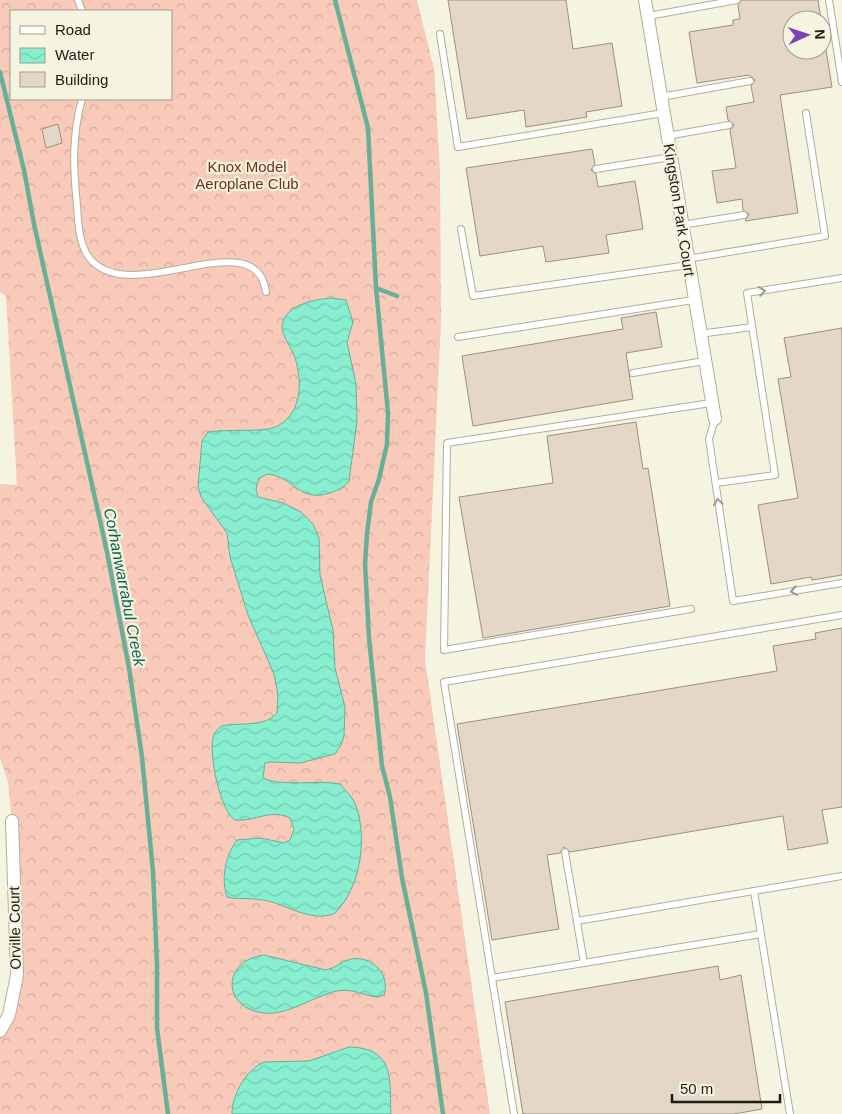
<svg xmlns="http://www.w3.org/2000/svg" width="842" height="1114" font-family="Helvetica,sans-serif">
<defs>
<pattern id="forest-crowns" width="20" height="18" patternUnits="userSpaceOnUse" patternTransform="scale(1.25)"><rect width="20" height="18" fill="#f9cab9"/><path d="M2 6a3 3 0 1 1 6 0M12 15a3 3 0 1 1 6 0" fill="none" stroke="#d5ad9e"/></pattern>
<pattern id="water-waves" width="16" height="10" patternUnits="userSpaceOnUse" patternTransform="scale(1.25)"><rect width="16" height="10" fill="#88eed0"/><path d="M0 5q4-4 8 0t8 0" fill="none" stroke="#75ccb2"/></pattern>
</defs>
<rect width="100%" height="100%" fill="#f4f4e0"/>
<!-- forest -->
<path fill="url(#forest-crowns)" fill-rule="evenodd" d="M0 0H417L434 69 440 170 441 321 425 659 490 1114H0V1031L14 996 12 821 8 782 0 758V484L17 485 6 296 0 292ZM11 11H171V99H11Z"/>
<!-- water -->
<g fill="url(#water-waves)" stroke="#68af98">
<path d="M332 298 346 300 353 322 347 342 356 384 357 421 349 481C344 488 338 490 330 493 299 503 294 477 268 474L259 478 256 489 258 497 283 503 301 512 313 524 319 538 320 575 333 630 335 668 345 707 344 736 341 745 335 754 300 763 270 762 265 763 263 777C271 787 322 780 340 784 346 791 353 797 356 806 368 839 360 890 334 914 307 922 288 904 263 900 252 898 242 899 231 898L227 897C221 878 225 856 237 840L261 838 284 843 290 840 294 829 290 818C271 808 255 822 235 820 220 811 209 755 213 738 214 733 217 729 222 726 240 722 264 728 277 713L278 696 274 674 248 615 230 557 227 533 201 497 198 486 202 441 208 432C226 429 259 432 273 428 302 417 303 383 295 358 292 348 282 337 282 326 284 305 315 299 332 298Z"/>
<path d="M264 955 326 970C336 968 342 961 351 959 372 955 391 975 384 995L378 997C363 996 354 988 337 991 314 996 287 1016 264 1013 221 1008 222 960 264 955Z"/>
<path d="M349 1047C396 1048 389 1080 391 1114H232C232 1094 246 1070 264 1062L309 1061Z"/>
</g>
<g fill="none" stroke-linecap="round" stroke-linejoin="round">
<!-- stream -->
<g stroke="#68af98" stroke-width="4.5">
<polyline points="335,0 368,128 376,288 397,296"/>
<polyline points="0,72 24,170 34,224 107,552 129,668 142,757 153,872 157,965 157,1028 168,1114"/>
<polyline points="376,288 388,413 387,444 379,479 371,502 367,534 365,564 369,638 382,766 390,797 402,878 426,993 443,1114"/>
</g>
</g>
<!-- building -->
<g fill="#e4d7c7" stroke="#9c9081">
<polygon points="448,0 566,0 573,49 612,43 622,106 586,112 587,117 526,127 524,110 467,119"/>
<polygon points="742,0 818,0 821,20 792,20 792,50 826,50 832,87 780,95 798,213 745,221 749,214 743,210 742,199 717,203 712,171 736,168 730,130 734,125 728,120 726,107 754,102 751,86 755,80 749,75 697,83 689,32 733,25 733,20 740,19 738,5"/>
<polygon points="58,124 62,143 46,148 42,129"/>
<polygon points="592,149 595,164 591,170 596,174 598,187 635,181 643,229 606,235 609,253 546,262 543,246 480,256 466,168"/>
<polygon points="656,312 662,347 626,353 633,399 473,426 462,356 623,329 621,318"/>
<polygon points="842,328 842,575 812,580 811,577 771,584 758,505 798,498 778,379 791,377 784,338"/>
<polygon points="636,422 643,469 648,468 670,606 483,638 459,497 553,483 547,436"/>
<polygon points="842,628 842,807 822,810 828,843 788,850 783,816 570,852 564,847 560,853 547,855 559,929 492,940 457,724 777,671 773,646 816,639 815,633"/>
<polygon points="718,966 720,980 741,975 762,1109 734,1114 523,1114 505,1002"/>
</g>
<g fill="none" stroke-linecap="round" stroke-linejoin="round">
<defs>
<g id="service">
<polyline points="78,0 82,11"/>
<polyline points="829,0 842,82"/>
<polyline points="648,16 737,0"/>
<polyline points="440,34 458,147 663,113"/>
<polyline points="661,97 750,81"/>
<path d="M82 99C72 135 73 168 77 205 78 223 79 249 93 262 138 305 256 221 266 292"/>
<polyline points="667,136 729,125"/>
<polyline points="596,169 671,157"/>
<polyline points="682,225 744,215"/>
<polyline points="461,229 473,296 688,265"/>
<polyline points="687,259 825,236 806,113"/>
<polyline points="699,334 752,327"/>
<polyline points="458,337 693,300"/>
<polyline points="633,373 704,361"/>
<polyline points="715,419 709,439 733,601 842,583"/>
<polyline points="716,483 775,475 747,293 842,278"/>
<polyline points="691,609 444,650 447,443 711,403"/>
<polyline points="565,852 584,963"/>
<polyline points="754,891 790,1114"/>
<polyline points="577,921 842,876"/>
<polyline points="492,978 761,934"/>
<polyline points="514,1114 444,682 842,615"/>
</g>
<g id="minor">
<polyline points="645,0 715,419"/>
<polyline points="0,1031 9,1015 17,975 12,821"/>
</g>
</defs>
<!-- service casing -->
<use href="#service" stroke="#afaf9c" stroke-width="8"/>
<!-- minor casing -->
<use href="#minor" stroke="#afaf9c" stroke-width="14"/>
<!-- service -->
<use href="#service" stroke="#fff" stroke-width="6"/>
<!-- minor -->
<use href="#minor" stroke="#fff" stroke-width="12"/>
</g>
<!-- one-way arrows -->
<defs><path id="oneway-chevron" d="M-2-3.5L2.5 0L-2 3.5" fill="none" stroke-width="1.6" stroke-linecap="round" stroke-linejoin="round" transform="scale(1.25)"/></defs>
<g stroke="#999996">
<use href="#oneway-chevron" transform="translate(762 291) rotate(-9)"/>
<use href="#oneway-chevron" transform="translate(718 502) rotate(-98)"/>
<use href="#oneway-chevron" transform="translate(794 591) rotate(170)"/>
</g>
<g text-anchor="middle" stroke-width="4.5" stroke-linejoin="round" paint-order="stroke">
<!-- park labels -->
<g font-size="15" fill="#762f10" stroke="#f4f4e0">
<text x="247" y="172">Knox Model<tspan x="247" dy="17">Aeroplane Club</tspan></text>
</g>
<!-- street labels -->
<g font-size="15" fill="#1d1d16" stroke="#f4f4e0">
<text transform="translate(679 210) rotate(81)" y="5">Kingston Park Court</text>
<text transform="translate(15 928) rotate(-91)" y="5">Orville Court</text>
</g>
<!-- water labels -->
<g font-size="16" font-style="italic" fill="#126551" stroke="#f4f4e0">
<text transform="translate(125 587) rotate(79)" y="6">Corhanwarrabul Creek</text>
</g>
</g>
<!-- legend -->
<rect x="10" y="10" width="162" height="90" fill="#f4f4e0" stroke="#9e9e8f"/>
<rect x="20" y="26" width="25" height="8" fill="#ffffff" stroke="#9e9e8f"/>
<text x="55" y="35" font-size="15" fill="#1d1d16">Road</text>
<rect x="20" y="48" width="25" height="15" fill="url(#water-waves)" stroke="#9e9e8f"/>
<text x="55" y="60" font-size="15" fill="#1d1d16">Water</text>
<rect x="20" y="72" width="25" height="15" fill="#e4d7c7" stroke="#9e9e8f"/>
<text x="55" y="85" font-size="15" fill="#1d1d16">Building</text>
<!-- north arrow -->
<g transform="translate(807 35) rotate(87)"><circle r="24" fill="#f4f4e0" stroke="#9e9e8f"/>
<path d="M0-4L9 19L0 12L-9 19Z" fill="#7b42b8"/>
<text y="-8" font-size="14" font-weight="bold" text-anchor="middle" fill="#1d1d16">N</text>
</g>
<!-- scale -->
<path d="M672 1094v8h108v-8" fill="none" stroke="#1d1d16" stroke-width="2.5"/>
<text x="680" y="1094" font-size="15" fill="#1d1d16" stroke="#f4f4e0" stroke-width="4" paint-order="stroke">50 m</text>
</svg>
